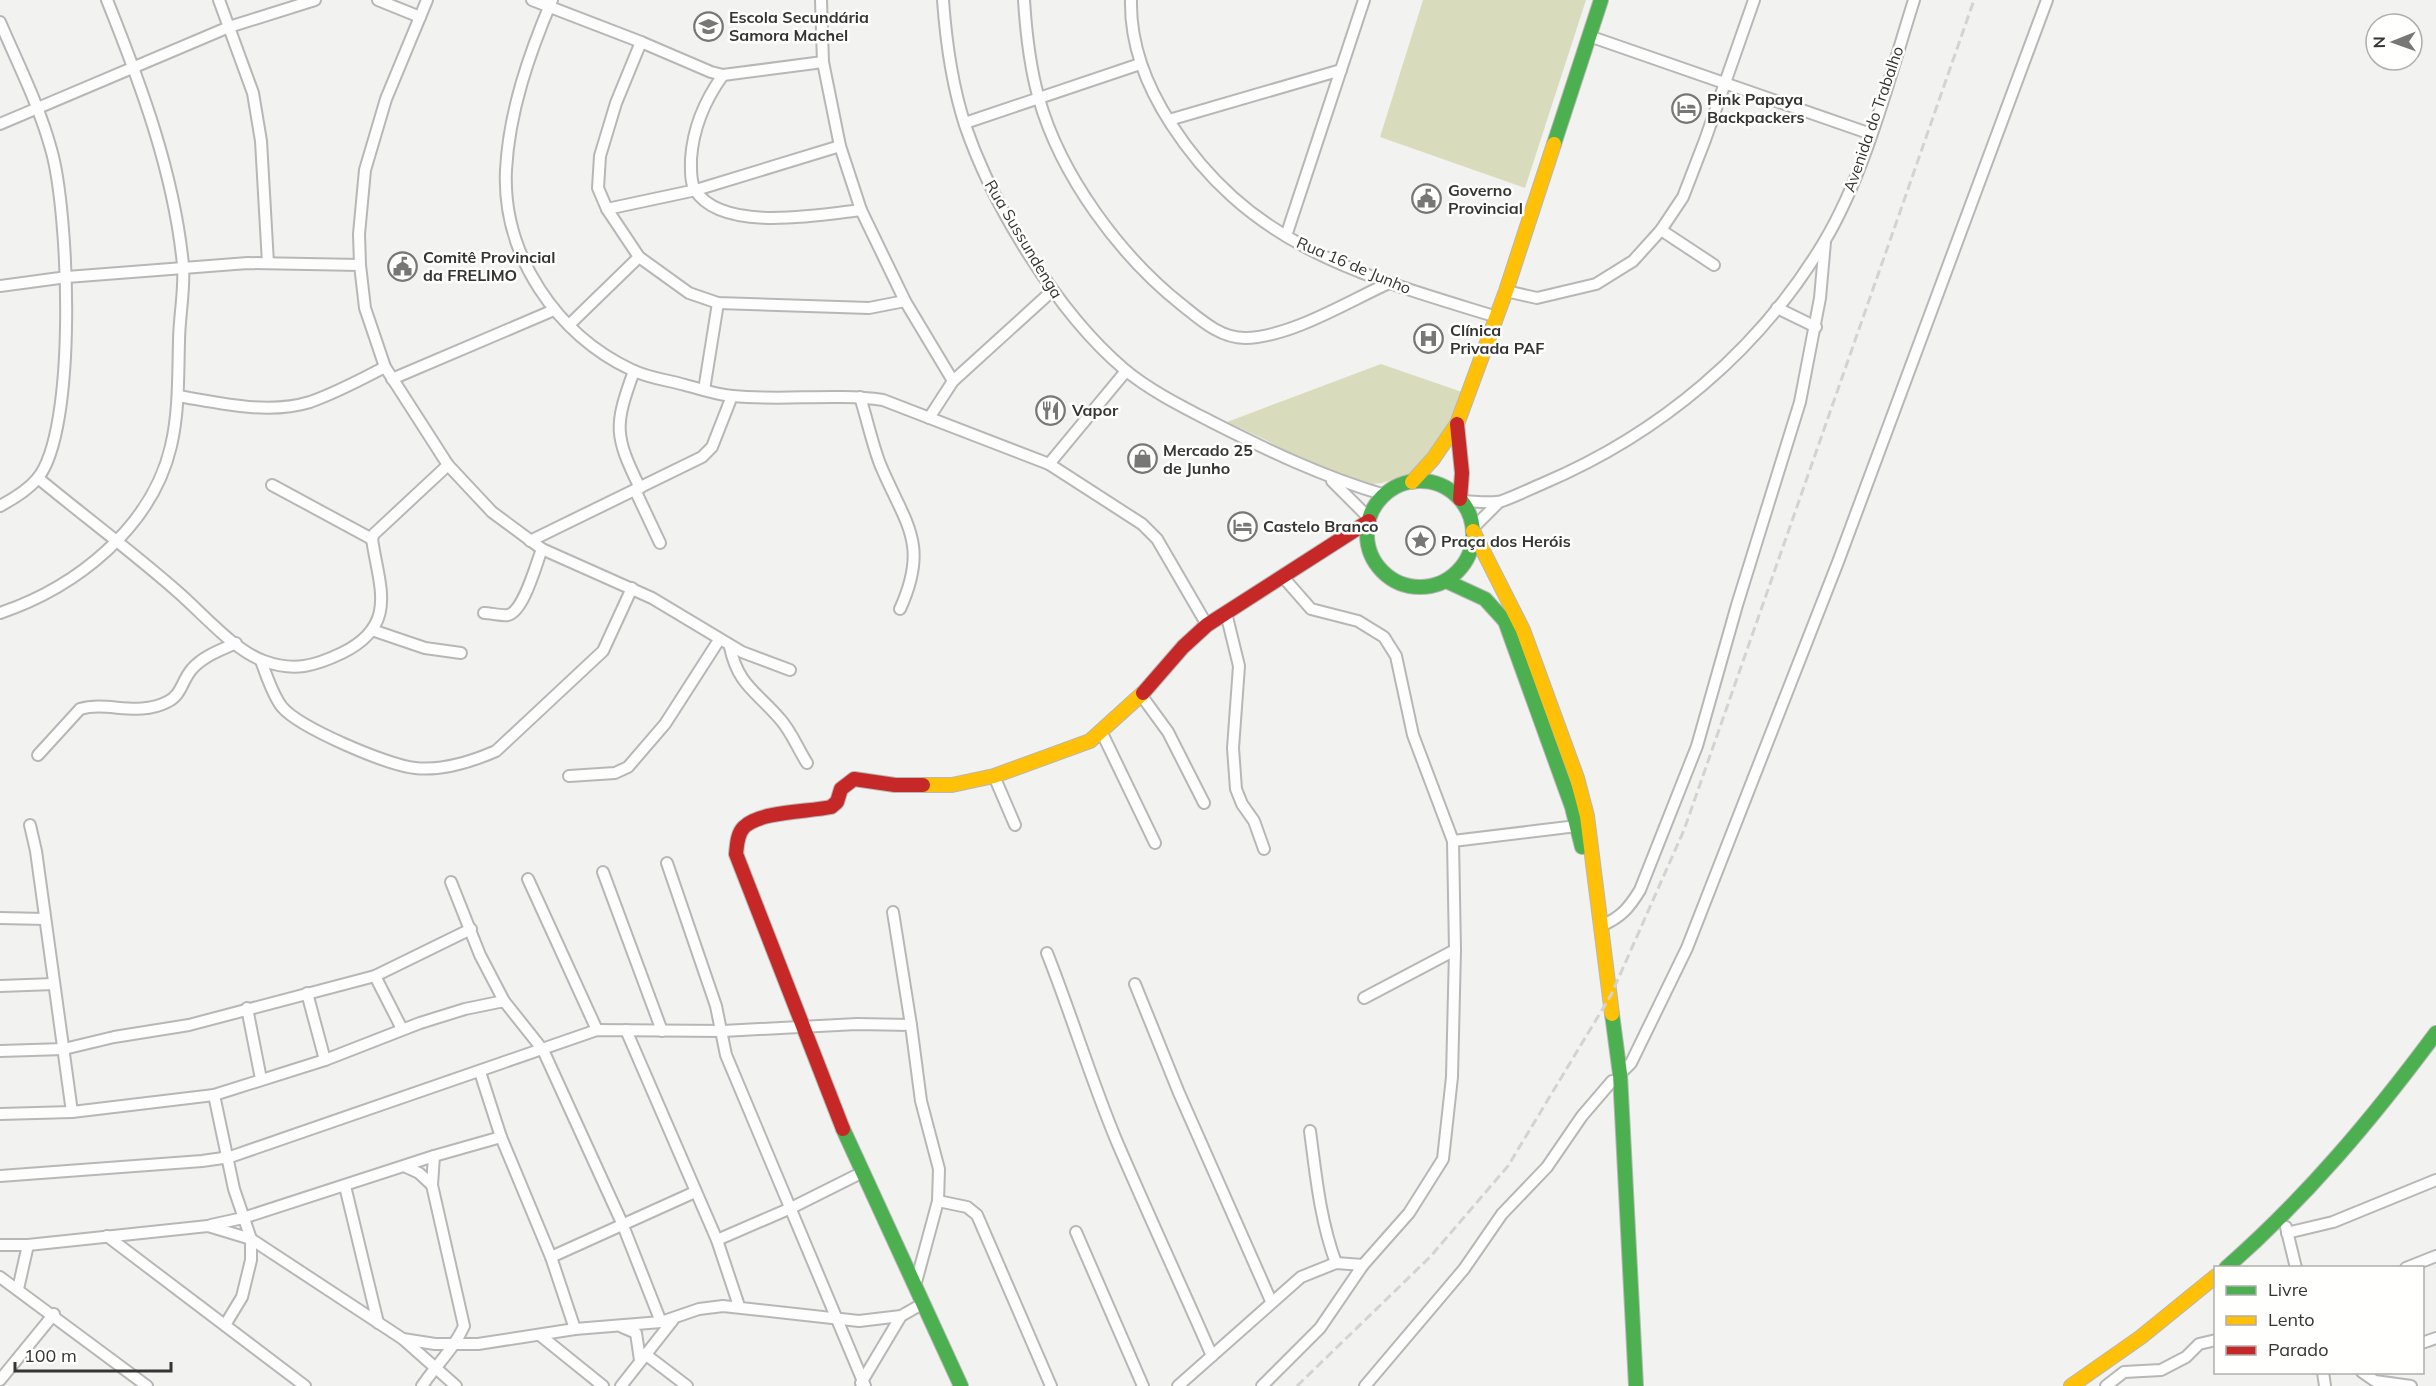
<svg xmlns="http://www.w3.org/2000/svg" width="2436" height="1386" font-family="Mulish,sans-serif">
<rect width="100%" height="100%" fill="#f2f2f1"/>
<!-- green -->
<g fill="#d9dcbc">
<polygon points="1423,0 1586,0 1525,188 1380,137"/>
<polygon points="1381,364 1462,392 1441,446 1409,475 1382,483 1356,486 1342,482 1266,440 1227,422"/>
</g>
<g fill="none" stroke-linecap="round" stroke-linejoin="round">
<defs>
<g id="street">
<polyline points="219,0 253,93 261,141 268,263"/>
<polyline points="378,0 420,17"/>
<polyline points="427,0 386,99 365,170 359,234 360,265 365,308 385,367 448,465 492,512 542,549 652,598 742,652 790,670"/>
<polyline points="532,0 641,42 711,72 723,75 823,62"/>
<path d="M552 0C529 54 509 112 506 170 502 255 557 335 632 370 648 378 668 380 685 385 701 389 717 395 733 396 783 401 834 393 883 400L1049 464 1126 371"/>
<polyline points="821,0 823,62 840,146 861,210 905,301 953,381"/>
<path d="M943 0C946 42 952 85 965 125 993 207 1058 313 1124 369 1149 390 1181 406 1210 421 1267 450 1323 477 1385 495"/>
<path d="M1024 0C1026 32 1030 68 1039 99 1061 176 1120 256 1182 305 1201 320 1220 338 1245 338 1291 337 1347 302 1389 283"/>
<path d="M1131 0C1130 45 1147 87 1171 124 1251 248 1364 276 1497 317"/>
<path d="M0 22C18 64 39 105 51 149 69 210 78 431 37 479 27 491 13 499 0 506"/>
<polyline points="1589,36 1871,134"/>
<polyline points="641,42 616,103 600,156 598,188 607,209 639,257 689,293 718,303 869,308 905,301"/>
<path d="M723 75C705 100 693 128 691 159 691 169 690 181 695 190 722 233 819 215 861 210"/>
<polyline points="1169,120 1341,70"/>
<polyline points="965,123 1140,64"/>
<polyline points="0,124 229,27 315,0"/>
<polyline points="607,209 696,190 840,146"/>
<polyline points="1661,230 1714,265"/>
<polyline points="1286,236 1364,0"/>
<polyline points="0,286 67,277 248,263 360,265"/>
<polyline points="1506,291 1537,298 1596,284 1633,261 1661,230 1683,197 1705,140 1754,0"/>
<polyline points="1777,308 1816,327"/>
<polyline points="569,325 639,257"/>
<path d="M634 371C614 426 614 435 640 488"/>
<polyline points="392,379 554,310"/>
<polyline points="704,390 718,303"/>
<path d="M178 396C220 403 268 415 310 402 336 393 360 380 385 367"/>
<path d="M860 397C867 419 872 443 880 464 905 524 930 543 900 609"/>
<polyline points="929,418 953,381 1052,291"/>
<polyline points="1049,464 1142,524 1157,539 1207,625"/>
<path d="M38 478C85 517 134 553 179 593 203 614 235 651 264 661 294 672 315 666 342 653 399 625 379 587 372 539L374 534 448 465"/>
<polyline points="1332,481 1369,518"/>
<polyline points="272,485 372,539"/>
<polyline points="635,490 660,543"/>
<path d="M1461 501C1473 501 1491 504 1502 501 1516 496 1530 489 1544 483 1659 434 1759 351 1824 242 1865 174 1890 76 1914 0"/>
<polyline points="1473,528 1499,502"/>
<polyline points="530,541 702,457 712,447 732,396"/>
<path d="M0 613C77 587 152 527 171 446 179 412 178 376 179 342 179 317 185 290 183 265 174 173 141 85 107 0"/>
<path d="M484 613C491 613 501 616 508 615 524 611 536 564 542 549"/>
<polyline points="1226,613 1239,666 1233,748 1236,789 1242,804 1254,821 1264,849"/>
<polyline points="372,630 425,648 461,653"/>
<path d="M730 647C738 685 756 691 780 719 791 731 798 749 807 763"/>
<path d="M261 661C267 676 272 694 282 707 300 728 387 765 415 768 441 771 473 761 496 751L603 651 632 588"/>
<polyline points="1141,695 1168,732 1204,803"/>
<polyline points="1101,731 1155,843"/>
<path d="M38 755 80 709C107 701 138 717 167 702 182 695 182 680 192 669 203 656 221 650 236 643"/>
<polyline points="569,776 615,773 628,767 665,724 719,640"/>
<polyline points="994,776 1015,825"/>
<polyline points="30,825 36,851 72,1112"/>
<polyline points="1453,841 1577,826"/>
<polyline points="667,863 716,1006 726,1055 865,1386"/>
<polyline points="603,872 662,1031"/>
<polyline points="528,879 597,1030"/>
<polyline points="451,882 480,955 504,1001"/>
<polyline points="893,912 911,1025"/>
<polyline points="0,918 45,919"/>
<path d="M1603 925C1621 917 1629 908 1640 890L1697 746 1737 605 1800 402 1820 298 1825 242"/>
<path d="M1047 953C1072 1016 1091 1080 1117 1142 1148 1214 1181 1285 1212 1356"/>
<polyline points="375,976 402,1029"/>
<polyline points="1135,984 1179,1093 1271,1301"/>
<polyline points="0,986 54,984"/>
<polyline points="307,993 325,1060"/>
<polyline points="1364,998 1455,950"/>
<polyline points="247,1008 261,1079"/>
<polyline points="626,1030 717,1240 739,1306"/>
<polyline points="0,1051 64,1049 114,1037 189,1025 375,976 471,929"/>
<polyline points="480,1072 501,1137"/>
<polyline points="1620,1074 1631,1063 1687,948 1838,562 2047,0"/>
<polyline points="214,1095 234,1189 251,1239 251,1260 242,1297 225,1325"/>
<polyline points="0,1114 72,1112 214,1095 325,1060 420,1023 465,1009 504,1001 543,1050 622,1223 661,1322"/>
<path d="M1310 1131C1316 1176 1320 1220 1336 1263"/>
<polyline points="406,1167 419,1173 432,1185"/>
<polyline points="0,1176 202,1161 230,1157 597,1030 723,1031 857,1024 911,1025 921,1101 939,1169 938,1201 915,1286"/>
<polyline points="345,1186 378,1323"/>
<polyline points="938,1201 967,1207 977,1215 1051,1386"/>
<polyline points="211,1225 243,1218 434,1156"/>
<polyline points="2286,1227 2296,1268"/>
<polyline points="1076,1232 1143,1386"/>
<polyline points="2287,1233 2333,1222 2436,1180"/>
<polyline points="107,1236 305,1386"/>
<polyline points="717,1240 791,1208 863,1172"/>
<polyline points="0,1245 28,1245 208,1226 251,1239 403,1339 435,1344 478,1344 575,1329 661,1322 699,1309 723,1306 859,1321 901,1316 922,1304"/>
<polyline points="551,1257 695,1192"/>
<polyline points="2406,1268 2436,1256"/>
<polyline points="0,1277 147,1386"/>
<polyline points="18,1289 28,1245"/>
<polyline points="622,1327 636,1333 640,1360"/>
<polyline points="541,1336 603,1386"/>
<polyline points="403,1339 456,1386"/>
<polyline points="2422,1343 2436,1338"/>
<polyline points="645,1354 687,1386"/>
<polyline points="2323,1372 2325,1386"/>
<polyline points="2362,1372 2375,1381 2411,1386"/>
<polyline points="0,1380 54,1314"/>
<polyline points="861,1383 901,1316"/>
<path d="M422 1386C436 1365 454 1349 464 1326L432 1185 434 1156 501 1137 551 1257 575 1329"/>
<polyline points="621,1386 673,1320"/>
<polyline points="1178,1386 1301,1277 1336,1263 1363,1265 1409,1213 1443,1159 1452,1077 1455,950 1453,841 1413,735 1396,656 1384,637 1358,621 1311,609 1283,577"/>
<polyline points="1262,1386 1320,1328 1363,1265"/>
<polyline points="1365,1386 1464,1269 1502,1214 1547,1167 1582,1116 1612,1081"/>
<polyline points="2106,1386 2124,1372 2161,1370 2186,1357 2199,1344 2216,1340"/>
</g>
<g id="fast">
<polyline points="1554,144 1601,0"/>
<circle cx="1420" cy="534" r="53"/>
<polyline points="1446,581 1485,599 1505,621 1572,807 1582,847"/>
<polyline points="1612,1014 1620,1074 1636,1386"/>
<polyline points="843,1129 961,1386"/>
<path d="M2226 1268C2306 1198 2373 1118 2436 1033"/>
</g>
<g id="slow">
<polyline points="1412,482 1433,459 1457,424 1506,291 1554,144"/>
<polyline points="1473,531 1523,630 1577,778 1587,816 1612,1014"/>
<polyline points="923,785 952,785 994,776 1090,741 1143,693"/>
<polyline points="2071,1386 2141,1337 2216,1276"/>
</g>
<g id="jam">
<polyline points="1457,424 1462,473 1460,499"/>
<polyline points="1143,693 1183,647 1207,625 1369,521"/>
<path d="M843 1129 736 854C737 845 737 834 744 827 761 811 808 812 831 807L837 802 841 789 854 779 895 785H923"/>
</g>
</defs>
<!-- street casing -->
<use href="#street" stroke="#b7b7b6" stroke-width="14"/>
<!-- fast casing -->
<use href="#fast" stroke="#b7b7b6" stroke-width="16"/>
<!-- slow casing -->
<use href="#slow" stroke="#b7b7b6" stroke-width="16"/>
<!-- jam casing -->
<use href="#jam" stroke="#b7b7b6" stroke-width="16"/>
<!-- street -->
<use href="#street" stroke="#fdfdfd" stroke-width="10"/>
<!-- fast -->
<use href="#fast" stroke="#4caf50" stroke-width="14"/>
<!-- slow -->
<use href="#slow" stroke="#ffc107" stroke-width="14"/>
<!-- jam -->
<use href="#jam" stroke="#c62828" stroke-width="14"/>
<!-- rail -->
<polyline stroke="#d3d3d2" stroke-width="3" stroke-dasharray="9 4.5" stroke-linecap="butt" points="1297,1386 1430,1257 1508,1166 1611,995 1684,830 1974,0"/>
</g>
<!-- icons -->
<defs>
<symbol id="school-ring" viewBox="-11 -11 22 22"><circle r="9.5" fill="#fffffe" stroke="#777776" stroke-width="1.5"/><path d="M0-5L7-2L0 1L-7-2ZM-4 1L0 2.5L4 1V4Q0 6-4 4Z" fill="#777776"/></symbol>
<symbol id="hotel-ring" viewBox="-11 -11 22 22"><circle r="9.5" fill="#fffffe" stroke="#777776" stroke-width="1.5"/><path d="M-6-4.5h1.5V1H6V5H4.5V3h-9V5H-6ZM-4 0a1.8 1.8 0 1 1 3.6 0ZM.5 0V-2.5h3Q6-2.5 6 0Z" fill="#777776"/></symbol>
<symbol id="civic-ring" viewBox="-11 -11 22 22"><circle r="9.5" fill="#fffffe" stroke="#777776" stroke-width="1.5"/><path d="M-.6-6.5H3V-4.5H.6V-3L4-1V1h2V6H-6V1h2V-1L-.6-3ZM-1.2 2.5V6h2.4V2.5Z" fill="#777776"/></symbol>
<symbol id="hospital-ring" viewBox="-11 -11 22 22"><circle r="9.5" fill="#fffffe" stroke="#777776" stroke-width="1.5"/><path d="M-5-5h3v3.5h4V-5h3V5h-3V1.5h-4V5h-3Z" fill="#777776"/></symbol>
<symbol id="restaurant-ring" viewBox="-11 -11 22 22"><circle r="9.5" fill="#fffffe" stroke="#777776" stroke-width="1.5"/><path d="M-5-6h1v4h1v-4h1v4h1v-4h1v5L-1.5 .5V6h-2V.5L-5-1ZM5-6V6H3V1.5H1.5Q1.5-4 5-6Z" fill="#777776"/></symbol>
<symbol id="shop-ring" viewBox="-11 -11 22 22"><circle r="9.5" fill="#fffffe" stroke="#777776" stroke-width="1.5"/><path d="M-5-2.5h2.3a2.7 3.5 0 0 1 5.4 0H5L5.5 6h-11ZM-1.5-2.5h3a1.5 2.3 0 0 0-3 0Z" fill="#777776"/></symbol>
<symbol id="sight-ring" viewBox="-11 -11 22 22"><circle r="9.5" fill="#fffffe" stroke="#777776" stroke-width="1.5"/><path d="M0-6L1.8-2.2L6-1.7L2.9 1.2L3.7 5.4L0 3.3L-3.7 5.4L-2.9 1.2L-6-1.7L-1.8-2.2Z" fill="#777776"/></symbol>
</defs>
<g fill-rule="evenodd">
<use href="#school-ring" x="692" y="10" width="33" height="33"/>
<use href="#hotel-ring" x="1670" y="92" width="33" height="33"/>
<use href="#civic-ring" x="1410" y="182" width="33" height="33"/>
<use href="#civic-ring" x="386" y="250" width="33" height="33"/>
<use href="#hospital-ring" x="1412" y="322" width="33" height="33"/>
<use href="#restaurant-ring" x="1034" y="394" width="33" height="33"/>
<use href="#shop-ring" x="1126" y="442" width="33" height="33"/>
<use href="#hotel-ring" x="1226" y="510" width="33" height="33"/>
<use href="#sight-ring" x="1404" y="524" width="33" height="33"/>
</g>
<g text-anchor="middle" stroke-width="5" stroke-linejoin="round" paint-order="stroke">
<!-- poi labels -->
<g font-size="16" font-weight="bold" fill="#353534" stroke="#fffffe" text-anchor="start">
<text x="729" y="23">Escola Secundária<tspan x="729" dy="18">Samora Machel</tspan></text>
<text x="1707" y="105">Pink Papaya<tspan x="1707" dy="18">Backpackers</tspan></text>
<text x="1448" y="196">Governo<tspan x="1448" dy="18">Provincial</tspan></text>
<text x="423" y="263">Comitê Provincial<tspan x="423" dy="18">da FRELIMO</tspan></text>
<text x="1450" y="336">Clínica<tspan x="1450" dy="18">Privada PAF</tspan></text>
<text x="1072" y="416">Vapor</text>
<text x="1163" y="456">Mercado 25<tspan x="1163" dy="18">de Junho</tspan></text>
<text x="1263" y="532">Castelo Branco</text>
<text x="1441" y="547">Praça dos Heróis</text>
</g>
<!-- street labels -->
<g font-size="16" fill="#353534" stroke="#fffffe">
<text transform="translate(1873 119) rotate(-71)" y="6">Avenida do Trabalho</text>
<text transform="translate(1024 239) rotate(59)" y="6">Rua Sussundenga</text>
<text transform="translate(1354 265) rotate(23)" y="6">Rua 16 de Junho</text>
</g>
</g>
<!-- legend -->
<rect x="2214" y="1266" width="210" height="108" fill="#fffffe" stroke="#aeaead" stroke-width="1.5"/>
<rect x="2226" y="1286" width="30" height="9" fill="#4caf50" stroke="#aeaead" stroke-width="1.5"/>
<text x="2268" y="1296" font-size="18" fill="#353534">Livre</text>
<rect x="2226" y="1316" width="30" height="9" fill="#ffc107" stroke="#aeaead" stroke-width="1.5"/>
<text x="2268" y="1326" font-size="18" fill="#353534">Lento</text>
<rect x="2226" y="1346" width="30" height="9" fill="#c62828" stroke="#aeaead" stroke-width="1.5"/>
<text x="2268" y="1356" font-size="18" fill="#353534">Parado</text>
<!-- north arrow -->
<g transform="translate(2394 42) rotate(269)"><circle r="28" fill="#fffffe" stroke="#aeaead" stroke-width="1.5"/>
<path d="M0-4.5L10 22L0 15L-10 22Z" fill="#777776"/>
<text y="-9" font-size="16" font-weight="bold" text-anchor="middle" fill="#353534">N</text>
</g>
<!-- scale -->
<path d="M15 1362v9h156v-9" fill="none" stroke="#353534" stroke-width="3"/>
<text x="24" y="1362" font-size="18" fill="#353534" stroke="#fffffe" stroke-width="4.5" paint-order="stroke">100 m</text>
</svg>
